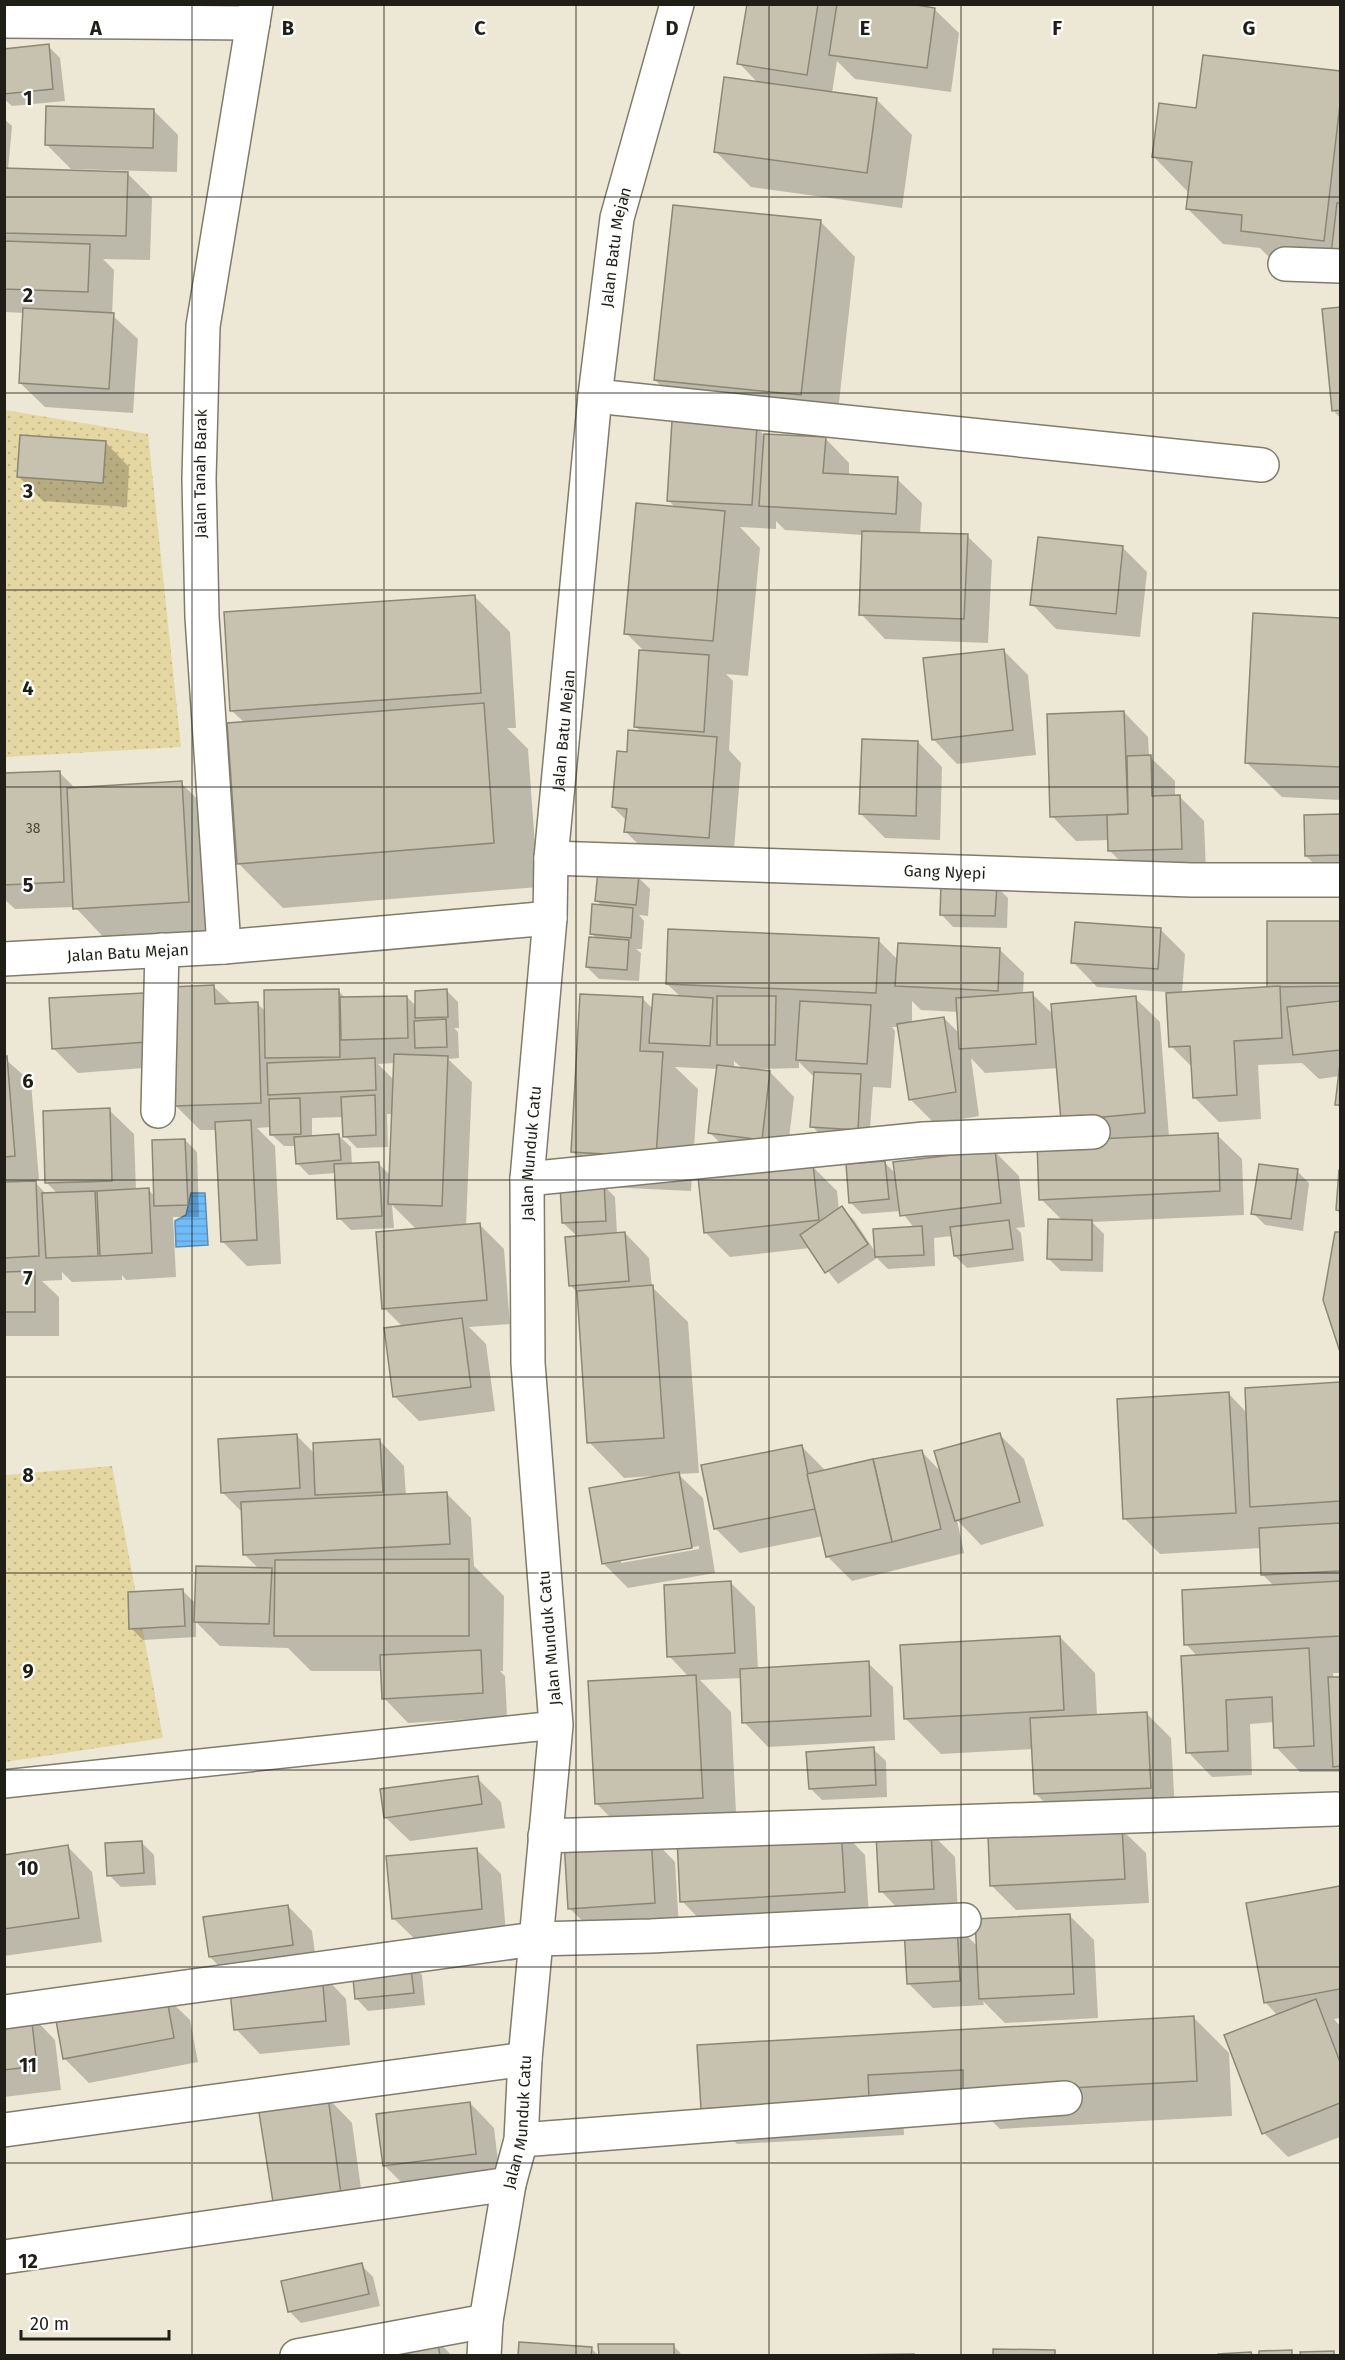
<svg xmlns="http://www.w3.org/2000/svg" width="1345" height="2360" font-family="'Fira Sans',sans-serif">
<defs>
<pattern id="grass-dots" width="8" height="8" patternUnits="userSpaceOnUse" patternTransform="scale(1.5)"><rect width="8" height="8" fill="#e4d7a1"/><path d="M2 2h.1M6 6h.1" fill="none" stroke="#c3b88a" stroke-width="1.8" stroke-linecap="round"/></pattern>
<pattern id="water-rules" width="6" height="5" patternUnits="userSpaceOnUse" patternTransform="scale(1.5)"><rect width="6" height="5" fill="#70bcf8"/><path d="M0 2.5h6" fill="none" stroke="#61a1d4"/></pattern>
</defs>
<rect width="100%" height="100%" fill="#ece8d5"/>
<!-- grass -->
<g fill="url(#grass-dots)">
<polygon points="5,410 148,434 181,747 5,757"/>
<polygon points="112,1466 163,1738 5,1762 5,1475"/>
</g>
<!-- water -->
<polygon fill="url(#water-rules)" stroke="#588db4" stroke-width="1.5" points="191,1193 205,1193 208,1245 176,1247 175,1221 186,1215"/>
<!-- shadow -->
<g fill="#0003" fill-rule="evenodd">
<polygon points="748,4 900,4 934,9 959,33 951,92 855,79 837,61 832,93 876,99 912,135 902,208 751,187 715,151 758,83 739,63"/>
<polygon points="48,46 60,58 65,101 12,106 4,99 4,50"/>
<polygon points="1204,57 1340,72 1340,273 1278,266 1260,248 1223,244 1187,208 1189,193 1154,157 1198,110"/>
<polygon points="154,111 178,135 177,172 71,169 46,144"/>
<polygon points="4,119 12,126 8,170 128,174 152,198 150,260 103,259 114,270 112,315 138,339 133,413 45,407 20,383 25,313 4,312 4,242 8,242 4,239"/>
<polygon points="820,221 855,257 836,430 691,415 655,380"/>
<polygon points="1340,308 1340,418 1334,411 1323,310"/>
<polygon points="756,427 765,436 825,438 849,463 849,476 897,479 922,503 920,534 967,536 992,560 988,643 885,639 861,614 864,535 785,530 776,521 776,529 740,527 760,548 748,676 726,674 733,681 729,750 741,763 733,862 650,856 626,832 627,821 613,807 628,753 642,733 636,727 645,652 626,633 676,508 669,501"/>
<polygon points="105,442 129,467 127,507 43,501 19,477"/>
<polygon points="1123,548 1147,572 1140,637 1056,629 1032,604"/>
<polygon points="474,596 510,632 516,728 507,728 528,749 538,887 283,908 238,863 245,723 232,711"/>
<polygon points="1254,614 1340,619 1340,800 1282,797 1246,762"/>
<polygon points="1003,650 1028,675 1036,755 957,764 933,739"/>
<polygon points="1124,712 1148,737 1149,756 1175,781 1175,796 1179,796 1204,821 1206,872 1134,875 1109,850 1109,840 1076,841 1052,816"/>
<polygon points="918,742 942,767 940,840 885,838 861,814"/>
<polygon points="59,772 76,789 181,783 217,818 224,937 110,944 75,907 15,909 4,899 4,775"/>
<polygon points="1340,816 1340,880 1331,880 1306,856 1306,817"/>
<polygon points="638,877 650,889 648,916 639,915 644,921 642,949 636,949 641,953 639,981 599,979 587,967 597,939 591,933 603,907 597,901"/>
<polygon points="996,886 1008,898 1007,928 953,927 941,914"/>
<polygon points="1340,922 1340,1108 1337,1104 1340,1076 1319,1079 1302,1063 1258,1065 1261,1119 1219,1122 1194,1097 1193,1068 1171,1046 1167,992 1097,987 1073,962 1160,929 1185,954 1182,993 1269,988 1269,923"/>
<path d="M878 940 898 960 999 949 1024 973 1023 995 1032 994 1054 1015 1135 998 1160 1022 1169 1137 1217 1135 1242 1159 1244 1215 1092 1222 1104 1234 1103 1272 1061 1271 1049 1259 1063 1221 1041 1199 1083 1141 1058 1068 985 1073 971 1058 979 1116 935 1124 910 1099 899 1027H892L895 1031 891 1088 873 1087 869 1142 824 1138 812 1126 815 1078 799 1062V1068L757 1069V1071L770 1072 794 1097 786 1163 735 1157 710 1133 718 1069 675 1067 698 1089 691 1191 605 1187 615 1197 617 1234 625 1233 649 1258 652 1287 688 1322 699 1473 678 1474 703 1498 715 1573 628 1588 604 1564 653 1476 624 1478 589 1442 579 1294 570 1285 578 1237 563 1223 605 1185 572 1151 643 999 653 1009 681 997 667 984ZM912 1001 921 1010 958 1012 960 1034 944 1018 912 1023ZM734 1061 743 1069 734 1068ZM699 1546V1549L621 1563V1560Z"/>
<path d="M213 986 232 1004 257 1003 266 1012 338 990 346 999 407 997 417 1007 446 990 458 1002 459 1028H454L458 1032 459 1058 448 1059 472 1082 466 1226 480 1225 504 1249 510 1324 469 1327 486 1344 495 1411 419 1421 395 1397 403 1327 384 1308 417 1230 392 1205 394 1228 351 1230 339 1218 336 1173 309 1175 297 1163 296 1146H284L271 1134V1127L257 1128 275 1146 281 1264 247 1266 222 1241 217 1130H200L176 1106ZM395 1063 394 1080 378 1064ZM387 1114H393L391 1176 378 1163 352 1165 351 1147 338 1135 312 1137V1118L344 1117 345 1136 357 1148 388 1147Z"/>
<polygon points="143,994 168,1019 170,1066 78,1073 53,1048"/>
<polygon points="4,1058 31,1082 39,1180 33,1180 47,1195 58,1194 46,1182 109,1110 134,1134 136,1190 148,1189 155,1197 185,1140 197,1152 199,1217 173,1217 176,1277 126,1280 122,1275 122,1280 72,1282 62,1272 62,1280 42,1281 59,1297 59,1336 4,1336"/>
<polygon points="994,1151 1019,1176 1025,1227 1016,1228 1021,1233 1024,1261 967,1268 955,1256 952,1236 934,1238 935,1266 888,1269 877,1258 838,1284 810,1248 730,1257 705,1232 812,1166 837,1191 839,1210 842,1208 854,1220 876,1253 914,1228 901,1211 862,1214 850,1202 885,1163 896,1174"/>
<polygon points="1297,1171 1309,1183 1303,1231 1265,1225 1253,1213"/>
<polygon points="1340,1172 1340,1212 1338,1210"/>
<polygon points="1340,1233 1340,1348 1325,1300 1336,1234"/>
<polygon points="1340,1384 1340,1673 1333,1673 1334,1679 1340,1678 1340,1772 1300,1772 1276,1747 1275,1722 1250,1724 1252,1775 1212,1777 1188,1752 1198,1657 1186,1644 1274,1586 1263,1575 1261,1548 1160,1554 1125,1519 1229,1394 1247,1413 1246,1389"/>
<polygon points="999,1434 1024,1459 1044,1526 981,1545 957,1520 964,1553 852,1581 828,1557 823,1536 740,1553 716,1529 801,1446 826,1471 922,1452 942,1473"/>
<polygon points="297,1436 315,1454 380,1441 404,1466 406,1496 447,1494 471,1518 474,1566 504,1596 503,1671 500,1671 505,1676 507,1717 408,1723 384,1698 382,1671 311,1671 288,1648 220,1646 196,1622 196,1637 143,1640 131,1628 183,1591 196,1604 259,1569 244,1554 243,1513 222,1492"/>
<polygon points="731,1583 755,1607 758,1670 868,1663 893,1687 895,1740 768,1747 744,1722 742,1678 700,1680 731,1712 737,1833 651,1837 675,1862 679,1927 594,1932 569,1908 631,1838 596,1803 689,1677 669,1656"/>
<polygon points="1060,1637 1095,1673 1097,1716 1146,1713 1171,1738 1175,1812 1060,1818 1036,1794 1033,1749 941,1754 906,1719"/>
<polygon points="873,1749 886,1761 887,1797 822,1800 810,1788"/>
<polygon points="477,1778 501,1802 505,1828 410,1841 385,1817"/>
<polygon points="1121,1829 1146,1853 1149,1903 1016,1910 992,1886"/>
<polygon points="841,1830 865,1855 869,1916 706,1926 682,1901"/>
<polygon points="930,1832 955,1857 958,1913 905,1916 881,1891"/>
<polygon points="142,1843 154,1855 156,1885 121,1887 109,1875"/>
<polygon points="68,1847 92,1872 102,1942 4,1956 4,1856"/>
<polygon points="476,1849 501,1874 506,1933 418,1942 393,1918"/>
<polygon points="1340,1887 1340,2018 1334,2019 1340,2026 1340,2137 1288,2157 1264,2133 1278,2016 1265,2002 1248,1904"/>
<polygon points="288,1906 312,1931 317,1969 346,1999 350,2045 260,2054 236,2029 236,1983 210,1957"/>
<polygon points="1069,1915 1094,1940 1098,2018 1005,2023 983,2001 984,2005 933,2008 908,1983 956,1925 978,1947"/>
<polygon points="410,1963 422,1975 425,2005 368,2011 356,1998"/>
<polygon points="165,1996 190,2020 198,2062 89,2083 65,2059"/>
<polygon points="31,2015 55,2040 61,2090 4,2097 4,2019"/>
<polygon points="1193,2017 1229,2053 1232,2116 1000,2129 977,2106 903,2110 904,2135 737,2144 702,2109 699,2046"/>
<polygon points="328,2098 352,2123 365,2218 299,2226"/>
<polygon points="470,2103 494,2128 500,2178 409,2190 384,2165"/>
<polygon points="361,2265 373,2277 380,2306 301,2323 289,2311"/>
<polygon points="436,2339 452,2356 345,2356"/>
<polygon points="673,2345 683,2356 600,2356"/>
<polygon points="591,2348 599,2356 519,2356"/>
</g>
<!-- building -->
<g fill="#c6c2af" stroke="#8b8775" stroke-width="1.5">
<polygon points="747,4 818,4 807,75 737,64"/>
<polygon points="837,4 911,4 935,8 927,68 829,55"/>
<polygon points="49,44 53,89 4,94 4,49"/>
<polygon points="1203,55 1340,71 1340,104 1324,241 1241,231 1242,215 1186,209 1192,162 1152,157 1159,103 1196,108"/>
<polygon points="724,77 877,98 867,173 714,152"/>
<polygon points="46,106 154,109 153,148 45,145"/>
<polygon points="4,168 128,172 126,236 4,233"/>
<polygon points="1337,203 1340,203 1340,255 1331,254"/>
<polygon points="673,205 821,220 801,395 654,380"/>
<polygon points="4,241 90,244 88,292 4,289"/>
<polygon points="1340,307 1340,410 1332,411 1322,309"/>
<polygon points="23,308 114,313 109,389 19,383"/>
<polygon points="672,421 757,425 752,505 667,501"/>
<polygon points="764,434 826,437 823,473 898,477 896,514 759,506"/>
<polygon points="20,435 106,441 103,483 17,477"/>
<polygon points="636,503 725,511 713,641 624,634"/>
<polygon points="862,531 968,534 964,619 859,615"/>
<polygon points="1038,537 1123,546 1116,614 1030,605"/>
<polygon points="475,595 481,693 230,711 224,612"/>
<polygon points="1253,613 1340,618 1340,767 1245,763"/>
<polygon points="1004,649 1013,730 932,740 923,658"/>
<polygon points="639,650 709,655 704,732 634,727"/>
<polygon points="484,703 494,843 237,864 227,723"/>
<polygon points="1124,711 1128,814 1050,817 1047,714"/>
<polygon points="628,730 717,737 709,838 624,832 627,809 612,807 617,751 627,752"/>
<polygon points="862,739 918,741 916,816 859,814"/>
<polygon points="1151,755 1152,796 1180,795 1182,849 1108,851 1107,815 1128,814 1127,756"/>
<polygon points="60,771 64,882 4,885 4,773"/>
<polygon points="182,781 189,902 73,909 67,788"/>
<polygon points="1340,814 1340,855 1305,856 1304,815"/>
<polygon points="598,871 639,875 636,905 595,901"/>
<polygon points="941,884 997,884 995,916 940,915"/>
<polygon points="592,904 633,908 631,938 590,934"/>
<polygon points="1267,921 1340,921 1340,986 1267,987"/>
<polygon points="1075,922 1161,928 1158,969 1071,963"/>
<polygon points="668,929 879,938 876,993 666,984"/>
<polygon points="589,937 629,940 627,970 586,967"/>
<polygon points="898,943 1000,948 998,991 895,986"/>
<polygon points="214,985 215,1004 258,1002 261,1103 174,1106 170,987"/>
<polygon points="1280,986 1282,1038 1234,1041 1237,1095 1193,1098 1190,1046 1169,1047 1166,993"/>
<polygon points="339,989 340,1057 265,1058 264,990"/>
<polygon points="447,989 448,1017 415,1018 415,991"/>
<polygon points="1033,992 1036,1044 959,1049 956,998"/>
<polygon points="144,993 147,1042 52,1049 49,998"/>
<polygon points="580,994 643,997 640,1051 663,1052 656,1157 571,1152"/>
<polygon points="653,994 713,998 710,1046 649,1043"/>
<polygon points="407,996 408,1038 341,1040 340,997"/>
<polygon points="717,996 776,996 775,1045 717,1045"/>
<polygon points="1136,996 1145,1113 1061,1121 1051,1004"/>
<polygon points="800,1001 871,1005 867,1064 796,1060"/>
<polygon points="1340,1001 1340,1050 1293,1055 1287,1007"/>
<polygon points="944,1017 956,1092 909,1100 897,1024"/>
<polygon points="446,1019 447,1047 415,1048 414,1021"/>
<polygon points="394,1054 448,1056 442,1206 388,1204"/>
<polygon points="4,1056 7,1056 15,1156 4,1157"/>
<polygon points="375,1058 376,1090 268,1095 267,1063"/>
<polygon points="1340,1063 1340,1105 1335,1105"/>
<polygon points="717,1065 770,1071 762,1140 708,1133"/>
<polygon points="814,1072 861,1074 858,1130 810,1127"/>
<polygon points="375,1095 376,1135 343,1137 341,1097"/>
<polygon points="300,1098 301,1134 270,1135 269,1099"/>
<polygon points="110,1108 112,1181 45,1183 43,1111"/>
<polygon points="251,1120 257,1240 221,1242 215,1122"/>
<polygon points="1218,1133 1220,1191 1039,1200 1037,1142"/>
<polygon points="339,1134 341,1160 296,1164 294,1137"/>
<polygon points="185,1139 188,1205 154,1206 152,1140"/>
<polygon points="995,1150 1001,1203 900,1216 893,1162"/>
<polygon points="885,1161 889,1199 849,1203 846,1164"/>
<polygon points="379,1162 382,1216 337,1219 334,1164"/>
<polygon points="813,1164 819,1220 704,1233 698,1177"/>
<polygon points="1259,1164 1298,1169 1291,1219 1251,1214"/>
<polygon points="1339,1170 1340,1170 1340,1211 1336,1210"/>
<polygon points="36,1181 39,1256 4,1258 4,1182"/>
<polygon points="604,1183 606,1221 562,1223 560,1185"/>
<polygon points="149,1188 152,1253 100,1256 97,1191"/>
<polygon points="95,1191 98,1256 46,1258 42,1193"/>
<polygon points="842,1206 868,1244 825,1273 800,1235"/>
<polygon points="1048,1219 1092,1220 1092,1260 1047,1259"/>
<polygon points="1009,1220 1013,1249 954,1256 950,1227"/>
<polygon points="480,1223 487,1300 382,1309 376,1232"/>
<polygon points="922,1226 924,1255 875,1257 873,1229"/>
<polygon points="625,1232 629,1281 569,1286 565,1237"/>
<polygon points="1335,1232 1340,1232 1340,1352 1323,1300"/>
<polygon points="35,1271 35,1312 4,1312 4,1272"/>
<polygon points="653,1285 664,1438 587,1443 577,1291"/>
<polygon points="462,1318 471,1387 393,1397 384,1328"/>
<polygon points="1340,1382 1340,1501 1250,1507 1245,1388"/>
<polygon points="1229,1392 1236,1513 1123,1519 1117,1399"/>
<polygon points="1000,1433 1020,1502 955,1521 934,1451"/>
<polygon points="297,1434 300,1488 221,1493 218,1439"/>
<polygon points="380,1439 383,1492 315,1495 313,1443"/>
<polygon points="802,1445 815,1509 714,1529 701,1465"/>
<polygon points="922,1450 941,1529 892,1542 873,1459"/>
<polygon points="873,1459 892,1542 826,1557 807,1474"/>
<polygon points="679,1472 692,1548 602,1564 589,1488"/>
<polygon points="447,1492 450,1544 243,1555 241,1502"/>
<polygon points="1340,1523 1340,1571 1261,1575 1259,1528"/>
<polygon points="469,1559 469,1636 274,1636 275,1560"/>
<polygon points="196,1566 272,1568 269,1624 194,1622"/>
<polygon points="731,1581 735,1653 667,1657 664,1585"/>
<polygon points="1340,1581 1340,1636 1184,1645 1182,1590"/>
<polygon points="183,1589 185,1626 129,1629 128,1592"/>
<polygon points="1060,1636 1064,1710 904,1719 900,1645"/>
<polygon points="1309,1648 1314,1746 1274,1748 1272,1697 1226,1700 1228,1751 1186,1753 1181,1656"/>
<polygon points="481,1650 483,1693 382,1699 380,1655"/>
<polygon points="869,1661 871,1716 742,1723 740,1669"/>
<polygon points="696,1675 703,1798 595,1804 588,1681"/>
<polygon points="1328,1677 1340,1677 1340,1766 1333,1767"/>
<polygon points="1147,1712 1151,1788 1034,1794 1030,1718"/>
<polygon points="874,1747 876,1785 809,1789 806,1752"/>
<polygon points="478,1776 482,1804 384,1818 380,1789"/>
<polygon points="1122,1827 1125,1879 990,1886 988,1835"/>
<polygon points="841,1829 845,1892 680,1902 677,1838"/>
<polygon points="931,1831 934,1889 879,1892 876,1834"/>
<polygon points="651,1835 655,1903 568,1909 564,1841"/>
<polygon points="142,1841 144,1873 107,1876 105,1843"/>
<polygon points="68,1845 79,1918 4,1929 4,1855"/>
<polygon points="477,1848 482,1909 392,1919 386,1856"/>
<polygon points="1340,1886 1340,1989 1264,2003 1246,1903"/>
<polygon points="288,1905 293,1945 209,1957 203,1917"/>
<polygon points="1070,1914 1074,1994 979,1999 975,1919"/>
<polygon points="957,1924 960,1981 907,1984 904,1927"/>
<polygon points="410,1962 414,1993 355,1999 352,1968"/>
<polygon points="322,1973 326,2021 234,2030 229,1982"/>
<polygon points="166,1994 174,2038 63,2059 55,2015"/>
<polygon points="1316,1999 1340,2062 1340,2103 1262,2134 1224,2035"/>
<polygon points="31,2014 37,2066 4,2070 4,2017"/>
<polygon points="1194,2016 1197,2081 963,2094 963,2070 868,2075 869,2100 701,2109 697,2045"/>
<polygon points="328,2097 341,2194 273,2202 258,2106"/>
<polygon points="470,2102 476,2154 383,2166 376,2114"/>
<polygon points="362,2263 369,2294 288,2312 281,2281"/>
<polygon points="437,2338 440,2356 336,2356"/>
<polygon points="519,2342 592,2347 591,2356 518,2356"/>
<polygon points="598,2344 674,2344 674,2356 599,2356"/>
<polygon points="993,2349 1055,2350 1055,2356 993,2356"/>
<polygon points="1292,2350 1292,2356 1259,2356 1259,2351"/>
<polygon points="1334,2351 1334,2356 1301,2356 1300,2352"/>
<polygon points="1251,2352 1252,2356 1218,2356 1218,2354"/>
<polygon points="914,2354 914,2356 845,2356 845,2355"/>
</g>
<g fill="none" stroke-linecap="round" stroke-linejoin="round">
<defs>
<polyline id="lane" points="4,1784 556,1725"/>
<g id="street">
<polyline points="4,21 253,23"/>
<polyline points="1285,264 1340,266"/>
<polyline points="595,396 1262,465"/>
<path id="s1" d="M551 858 1192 880H1340"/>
<path id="s2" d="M224 947 202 617 199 479 203 326 256 4"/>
<polyline points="158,1111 162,950"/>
<polyline points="527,1179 924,1139 1093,1132"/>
<polyline points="545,1836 1336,1809"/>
<polyline points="4,2012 535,1939 651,1936 964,1920"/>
<polyline points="4,2130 525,2059"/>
<polyline points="521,2140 1065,2098"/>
<polyline points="4,2257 509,2184"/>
<polyline points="297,2356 486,2321"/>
<path id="s3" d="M484 2356 486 2321 509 2184 521 2140 525 2059 556 1725 528 1363 527 1179 550 918"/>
</g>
<g id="secondary">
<path id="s4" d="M4 959 224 947 550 918 551 858 595 396 617 218 677 4"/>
</g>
</defs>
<!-- lane casing -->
<use href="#lane" stroke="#807c6b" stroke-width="30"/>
<!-- street casing -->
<use href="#street" stroke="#807c6b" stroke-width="36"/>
<!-- secondary casing -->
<use href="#secondary" stroke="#807c6b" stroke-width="36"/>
<!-- lane -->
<use href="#lane" stroke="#fff" stroke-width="27"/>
<!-- street -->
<use href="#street" stroke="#fff" stroke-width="33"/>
<!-- secondary -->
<use href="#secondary" stroke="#fff" stroke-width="33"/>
</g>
<!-- grid -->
<path fill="none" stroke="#1f1e17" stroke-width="1.5" stroke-opacity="0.55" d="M192 4V2356M384 4V2356M576 4V2356M769 4V2356M961 4V2356M1153 4V2356M4 197H1340M4 393H1340M4 590H1340M4 787H1340M4 983H1340M4 1180H1340M4 1377H1340M4 1573H1340M4 1770H1340M4 1967H1340M4 2163H1340"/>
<g text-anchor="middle" stroke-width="4.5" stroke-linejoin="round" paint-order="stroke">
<!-- number labels -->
<g font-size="14" fill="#49473d">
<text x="33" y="833">38</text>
</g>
<!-- street labels -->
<g font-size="16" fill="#1f1e17" stroke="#fff">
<text dy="6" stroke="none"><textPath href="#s4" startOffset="1222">Jalan Batu Mejan</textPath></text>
<text dy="6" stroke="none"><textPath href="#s2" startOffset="474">Jalan Tanah Barak</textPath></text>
<text dy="6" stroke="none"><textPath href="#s4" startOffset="736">Jalan Batu Mejan</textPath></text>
<text dy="6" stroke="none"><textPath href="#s1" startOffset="394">Gang Nyepi</textPath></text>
<text dy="6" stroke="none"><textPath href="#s4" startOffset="124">Jalan Batu Mejan</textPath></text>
<text dy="6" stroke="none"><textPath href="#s3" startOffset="1209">Jalan Munduk Catu</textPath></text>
<text transform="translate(549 1638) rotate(-95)" y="6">Jalan Munduk Catu</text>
<text dy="6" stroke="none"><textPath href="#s3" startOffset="237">Jalan Munduk Catu</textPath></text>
</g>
</g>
<g font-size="20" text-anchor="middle" font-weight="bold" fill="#1f1e17" stroke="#fff" stroke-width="4.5" stroke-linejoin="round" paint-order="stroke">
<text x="96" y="35">A</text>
<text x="288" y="35">B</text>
<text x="480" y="35">C</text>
<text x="672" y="35">D</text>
<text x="865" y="35">E</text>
<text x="1057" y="35">F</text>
<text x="1249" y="35">G</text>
<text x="28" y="105">1</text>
<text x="28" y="302">2</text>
<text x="28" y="498">3</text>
<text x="28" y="695">4</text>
<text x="28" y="892">5</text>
<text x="28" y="1088">6</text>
<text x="28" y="1285">7</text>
<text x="28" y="1482">8</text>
<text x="28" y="1678">9</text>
<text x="28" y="1875">10</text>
<text x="28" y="2072">11</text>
<text x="28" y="2268">12</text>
</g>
<!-- border -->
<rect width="1345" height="2360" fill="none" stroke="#1f1e17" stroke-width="12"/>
<!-- scale -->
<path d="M21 2330v9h148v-9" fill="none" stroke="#1f1e17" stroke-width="3"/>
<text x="30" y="2330" font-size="18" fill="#1f1e17" stroke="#ffffff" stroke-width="4.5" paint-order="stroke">20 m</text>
</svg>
